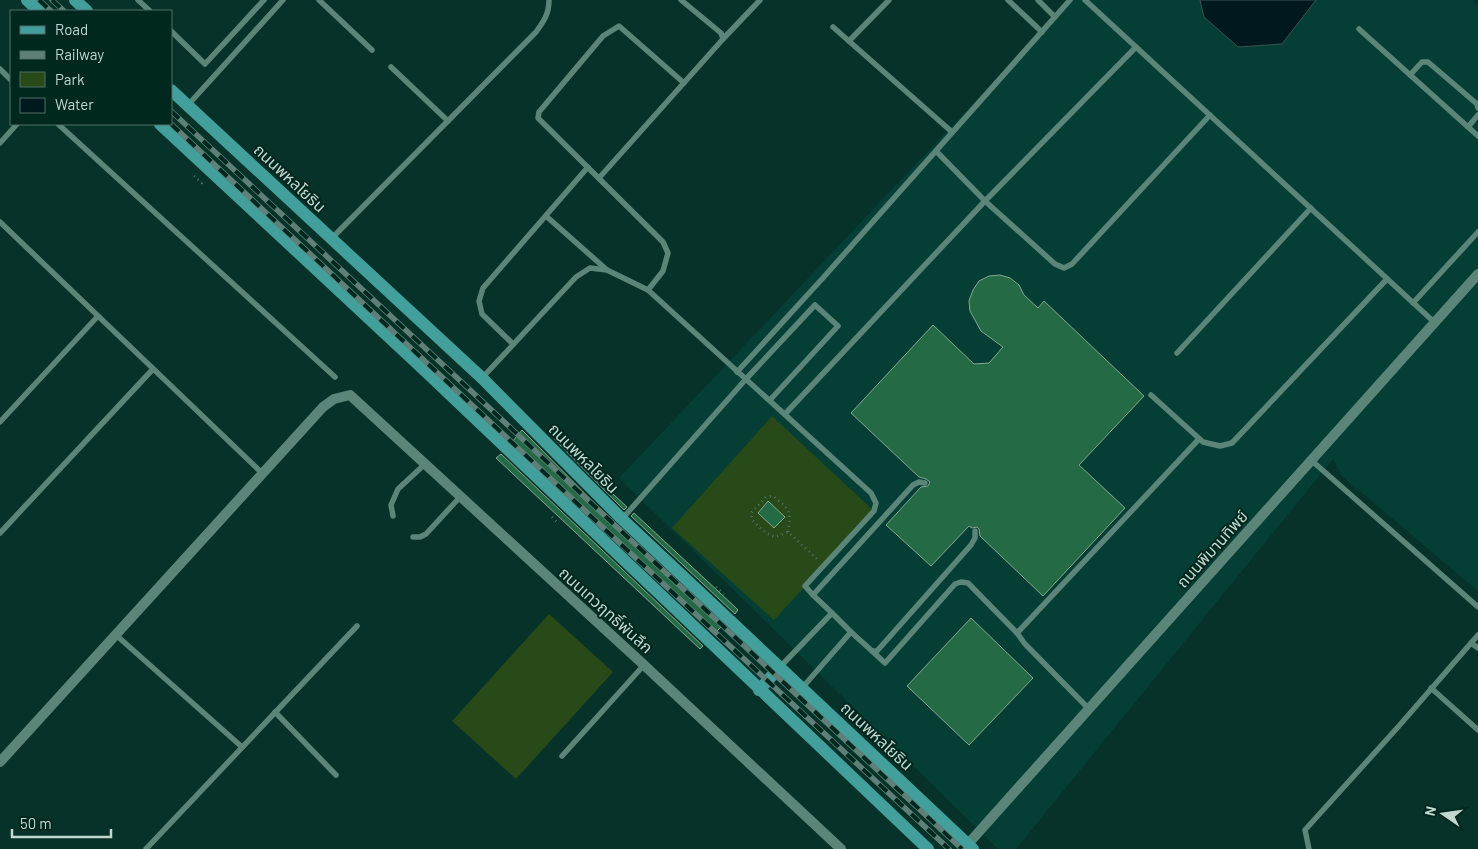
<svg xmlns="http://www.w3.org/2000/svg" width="1478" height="849" font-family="Barlow,'Noto Sans Thai',sans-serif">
<rect width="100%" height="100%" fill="#063229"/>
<!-- built -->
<polygon fill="#053e34" points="1071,0 1473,0 1478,5 1478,591 1342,476 1333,459 1016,849 998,849 619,478"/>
<!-- green -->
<g fill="#284a18">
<polygon points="772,416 874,511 774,620 672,528"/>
<polygon points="549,614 613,672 516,779 452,721"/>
</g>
<!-- water -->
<polygon fill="#00191f" stroke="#3a5254" points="1200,0 1316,0 1282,44 1238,47 1204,17"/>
<!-- building -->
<g fill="#246a45" stroke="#86a792">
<polygon points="1000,275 1010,278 1019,285 1024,295 1038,308 1044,301 1144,396 1079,465 1125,508 1043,596 980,536 979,529 977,527 972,528 969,526 931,566 886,525 921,487 928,486 930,482 926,479 919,477 851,413 933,325 974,364 989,363 1003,347 981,331 970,311 969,301 973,290 979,281 989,276"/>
<polygon points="522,430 616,525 723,625 714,634 512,442"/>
<polygon points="554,439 627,507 624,510"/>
<polygon points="501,454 703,646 700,649 496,458"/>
<polygon points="768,501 785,517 774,528 758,513"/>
<polygon points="634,513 734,606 738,610 735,614 631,516"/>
<polygon points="971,618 1033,678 969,745 907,686"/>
</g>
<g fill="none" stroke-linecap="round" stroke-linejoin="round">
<!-- path -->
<g stroke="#52756d" stroke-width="2.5" stroke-dasharray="1 4" stroke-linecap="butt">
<polyline points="194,176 202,183 204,181"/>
<polyline points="552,517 559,524"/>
<path d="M788 532C792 510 789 509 773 496L766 497 751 513 752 520 766 533 775 537 788 532 817 559"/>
<polyline points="716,587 724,594"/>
</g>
<!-- service -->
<g stroke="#5c857a" stroke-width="5.5">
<polyline points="138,0 150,11"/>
<polyline points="319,0 372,50"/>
<polyline points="1008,0 1042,32"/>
<polyline points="1038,0 1055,17"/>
<polyline points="1085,0 1434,322"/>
<polyline points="833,27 952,132"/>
<polyline points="1359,29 1478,136"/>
<polyline points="171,31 205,64 264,0"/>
<polyline points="723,39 760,0"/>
<polyline points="849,41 889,0"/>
<polyline points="391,67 448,121"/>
<polyline points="0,69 11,80"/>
<polyline points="1410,75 1422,62 1428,62 1477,104 1478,108"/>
<polyline points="188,105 283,0"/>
<polyline points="58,124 335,377"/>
<polyline points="1468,127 1478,115"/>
<polyline points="0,143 17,124"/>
<polyline points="936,151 985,201 1055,264 1064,268 1072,264 1210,115"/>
<polyline points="599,178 723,39 721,33 681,0"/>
<polyline points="546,216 607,270"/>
<polyline points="0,222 263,474"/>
<path d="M332 238 536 32C544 21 549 14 549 0"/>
<polyline points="648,290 663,271 668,253 663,242 538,118 539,112 603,36 619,26 684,83"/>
<polyline points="1413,303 1478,232"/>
<polyline points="513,344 482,314 479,301 483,288 588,167"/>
<polyline points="1177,353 1311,208"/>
<polyline points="737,372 822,279 1070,0"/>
<polyline points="482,378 576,277 590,268 607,270 648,290 871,493 876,503 874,511 805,586 813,595"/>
<polyline points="1151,395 1203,442 1220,446 1232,443 1387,279"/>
<polyline points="785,414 985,201 1136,47"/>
<polyline points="0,422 98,316"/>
<polyline points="1311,460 1478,607"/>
<polyline points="393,516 391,505 398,489 425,464"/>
<polyline points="622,519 746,379 815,305 838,326 770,400"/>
<polyline points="0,533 153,369"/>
<polyline points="413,537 420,537 426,534 460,497"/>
<polyline points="832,613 851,632"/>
<polyline points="116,635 242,747"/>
<polyline points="1471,643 1478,648"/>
<polyline points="872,651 885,663 955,584 961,582 968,583 1017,633"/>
<polyline points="780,667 832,613 813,595 913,485 919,482 925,483"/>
<polyline points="802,688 851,632 872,651 877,651 971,545 975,538 975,531"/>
<polyline points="1431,688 1478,730"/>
<polyline points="1089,709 1025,644 1017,633 1199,439"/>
<polyline points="275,712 336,775"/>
<polyline points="562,756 644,665"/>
<polyline points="146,849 357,626"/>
<polyline points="1309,849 1305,830 1398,727 1478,635"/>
</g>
<!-- minor -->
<g stroke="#5c857a" stroke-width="10">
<polyline points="0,762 323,407 334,399 350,395 644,665 841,849"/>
<polyline points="968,844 1478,274"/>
</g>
<!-- primary -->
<g stroke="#429f9b" stroke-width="12">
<polyline points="27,0 39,11"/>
<polyline points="75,0 87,11"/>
<polyline points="171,90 482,378 622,519 973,849"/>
<polyline points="160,124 419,365 928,849"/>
<polyline points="759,690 780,667"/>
</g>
<defs>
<g id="rail">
<polyline points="39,0 51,11"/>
<polyline points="52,0 64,11"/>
<polyline points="171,111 962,849"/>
<polyline points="171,124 716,633 949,849"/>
</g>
</defs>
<!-- rail casing -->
<use href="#rail" stroke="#5f8078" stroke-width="5.5"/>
<!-- rail -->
<use href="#rail" stroke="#00281f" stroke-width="4" stroke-dasharray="11" stroke-linecap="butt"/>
</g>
<g text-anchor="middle" stroke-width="4" stroke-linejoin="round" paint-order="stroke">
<!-- street labels -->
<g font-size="16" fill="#c2d7d0" stroke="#00281f">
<text transform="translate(290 178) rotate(43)" y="6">ถนนพหลโยธิน</text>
<text transform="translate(584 458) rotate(45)" y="6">ถนนพหลโยธิน</text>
<text transform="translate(1212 549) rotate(-48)" y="6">ถนนพิมานทิพย์</text>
<text transform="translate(606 610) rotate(42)" y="6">ถนนเทวฤทธิ์พันลึก</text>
<text transform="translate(877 736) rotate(43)" y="6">ถนนพหลโยธิน</text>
</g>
</g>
<!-- legend -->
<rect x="10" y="10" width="162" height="115" fill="#00281f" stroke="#4e6e66"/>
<rect x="20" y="26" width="25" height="8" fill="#429f9b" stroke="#4e6e66"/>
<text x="55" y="35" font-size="15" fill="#c2d7d0">Road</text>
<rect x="20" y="51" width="25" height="8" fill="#5f8078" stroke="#4e6e66"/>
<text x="55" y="60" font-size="15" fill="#c2d7d0">Railway</text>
<rect x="20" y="72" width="25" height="15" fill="#284a18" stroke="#4e6e66"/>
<text x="55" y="85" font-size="15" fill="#c2d7d0">Park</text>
<rect x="20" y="98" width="25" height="15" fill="#00191f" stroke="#4e6e66"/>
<text x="55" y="110" font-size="15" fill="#c2d7d0">Water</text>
<!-- north arrow -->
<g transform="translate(1443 814) rotate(283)" stroke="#00281f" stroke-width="4" paint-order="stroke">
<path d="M0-4L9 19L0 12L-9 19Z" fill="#c2d7d0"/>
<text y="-8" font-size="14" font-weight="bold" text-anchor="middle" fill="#c2d7d0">N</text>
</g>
<!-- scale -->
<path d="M12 829v8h99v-8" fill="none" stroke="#c2d7d0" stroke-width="2.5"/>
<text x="20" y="829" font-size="15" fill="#c2d7d0" stroke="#00281f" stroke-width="4" paint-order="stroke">50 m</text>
</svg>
